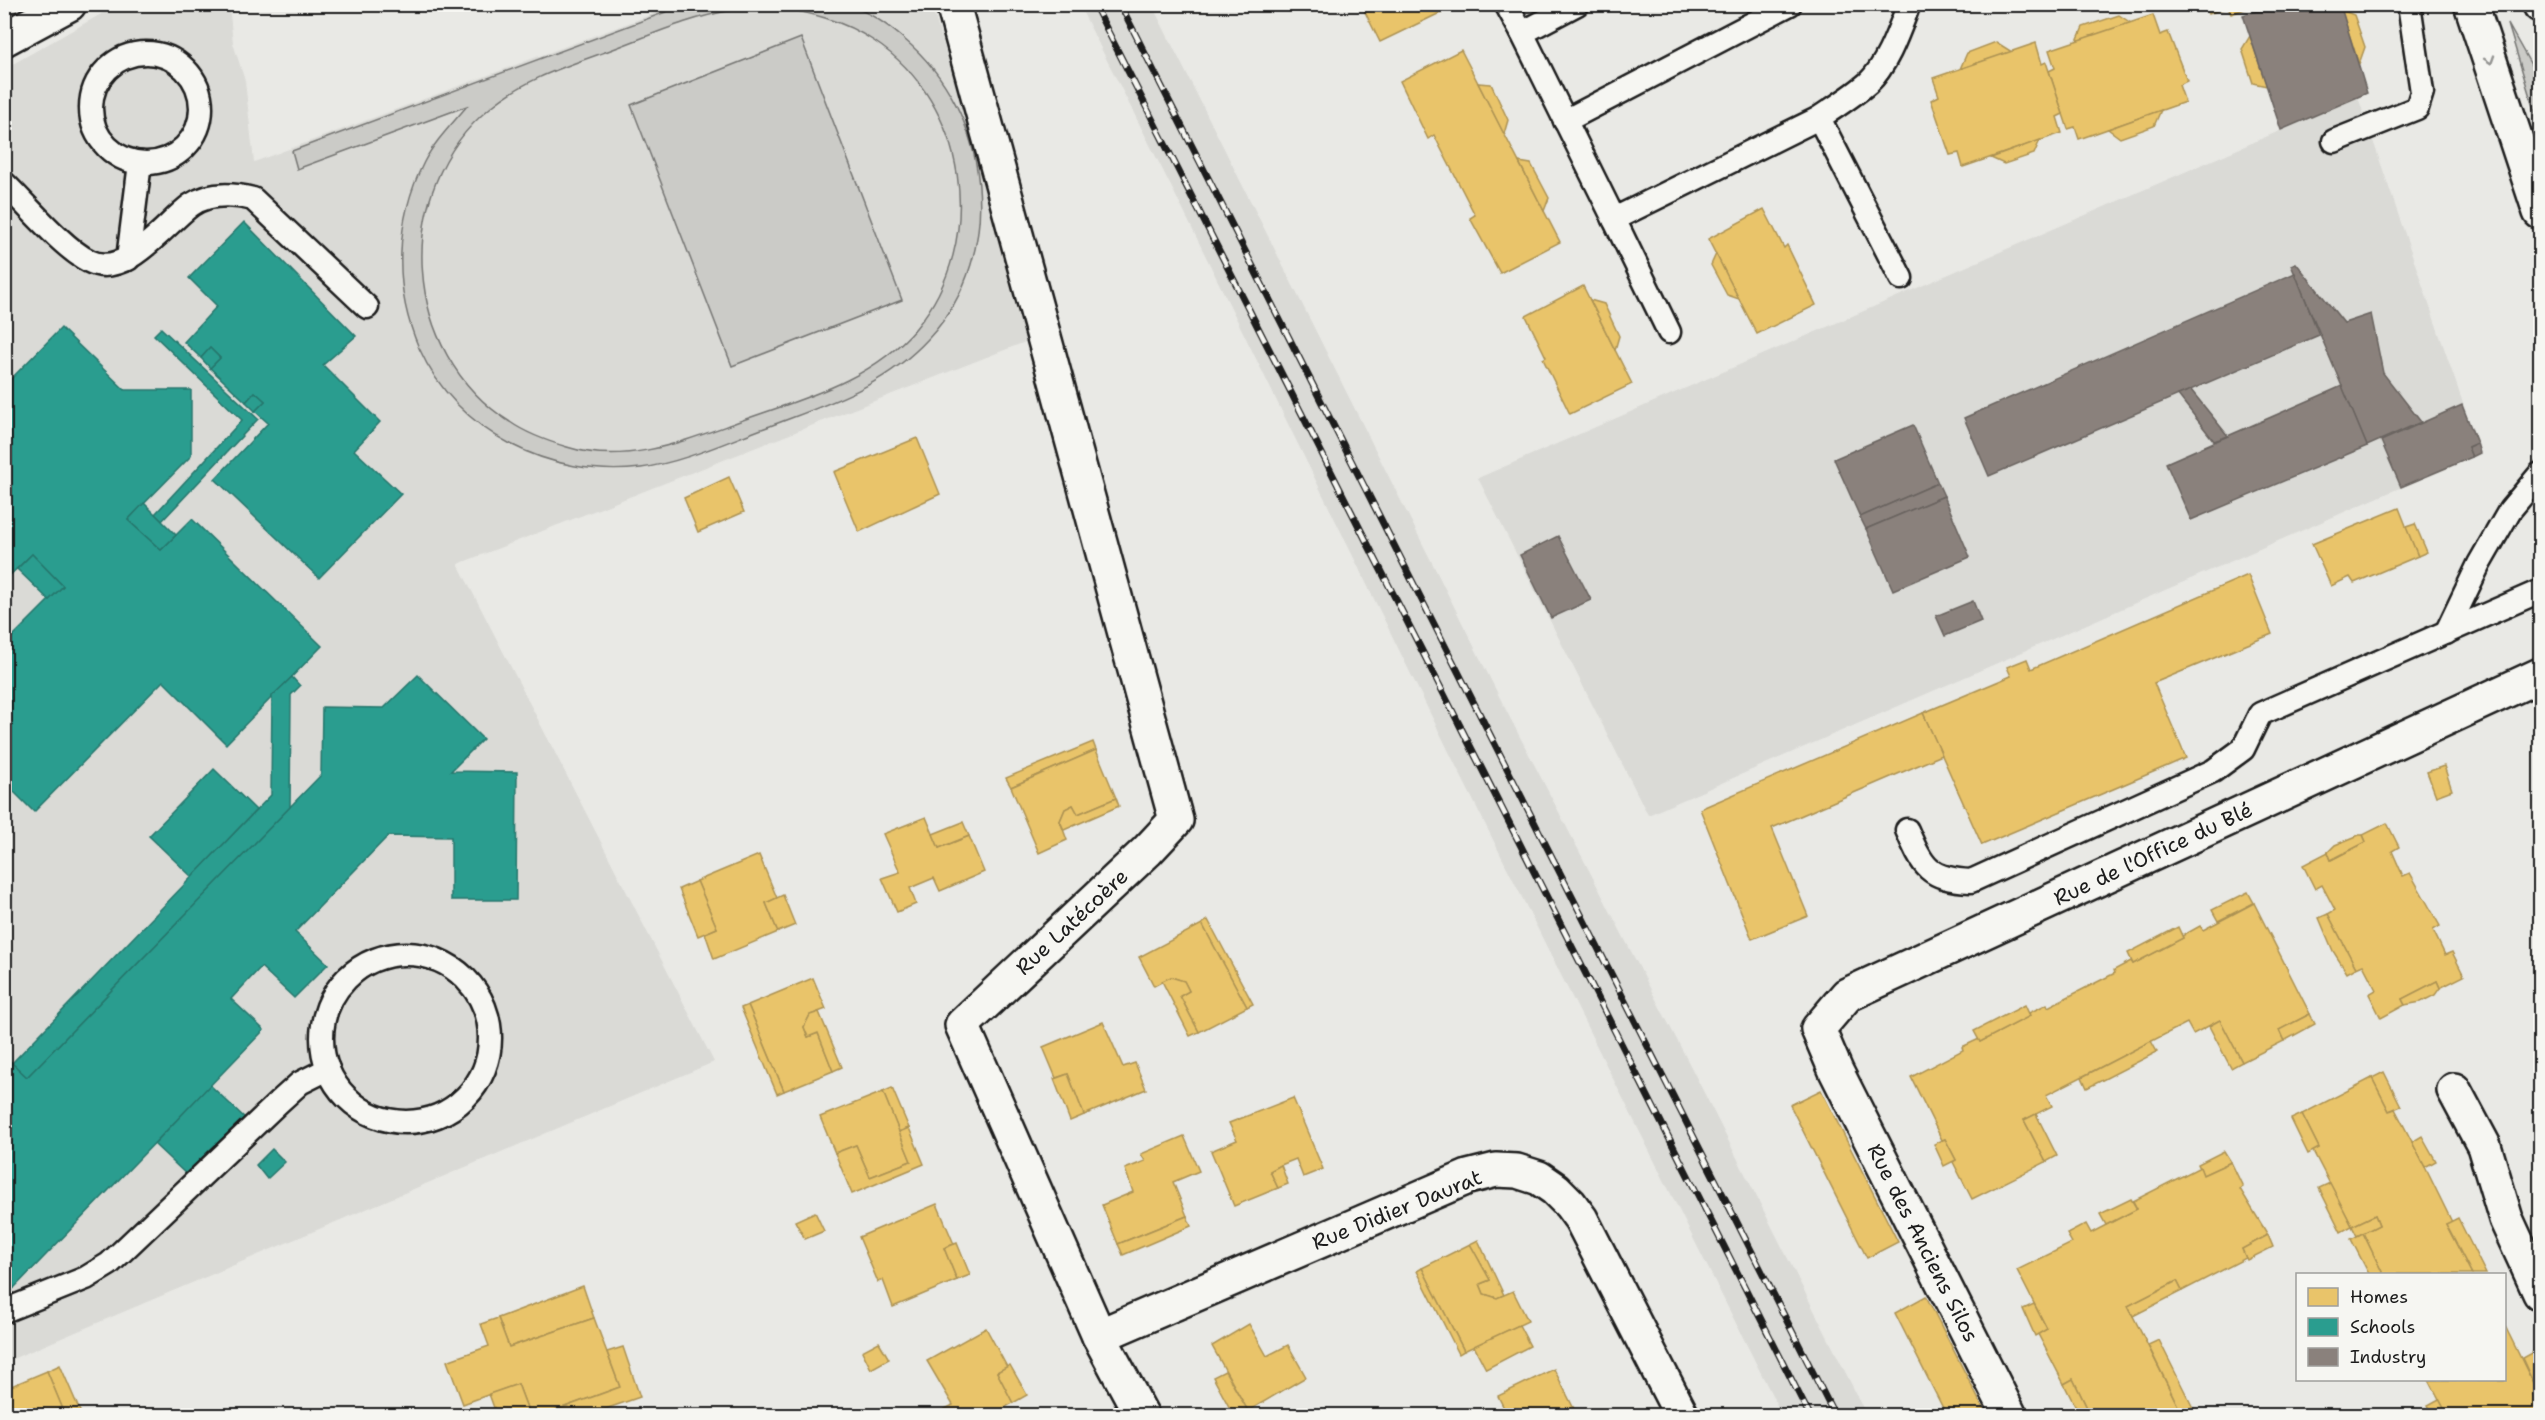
<svg xmlns="http://www.w3.org/2000/svg" width="2545" height="1420" font-family="'Shantell Sans',sans-serif">
<rect width="100%" height="100%" fill="#e9e9e5"/>
<filter id="ink" filterUnits="userSpaceOnUse"><feTurbulence type="fractalNoise" baseFrequency=".0167" numOctaves="2"/><feDisplacementMap in="SourceGraphic" scale="12" xChannelSelector="R" yChannelSelector="G"/><feConvolveMatrix kernelMatrix="1 2 1 2 8 2 1 2 1" color-interpolation-filters="sRGB"/></filter>
<g filter="url(#ink)">
<!-- built -->
<g fill="#dadad6">
<polygon points="117,5 229,5 233,43 245,81 254,162 677,5 931,5 1038,337 458,564 714,1062 5,1362 4,69"/>
<polygon points="1079,5 1152,5 1507,712 1691,1067 1867,1415 1782,1415 1456,766 1184,212"/>
<polygon points="2358,97 2480,453 1648,815 1478,478"/>
</g>
<!-- green -->
<g fill="#cbcbc7" stroke="#747472" stroke-width="1.5" fill-rule="evenodd">
<path d="M687 4C725 4 763 4 801 4 816 4 835 1 850 6 870 12 889 26 904 39 991 111 1008 253 929 338 884 387 830 403 770 426 728 441 685 462 641 468 551 479 457 433 419 348 393 288 395 220 424 162 435 141 452 124 467 106L297 169 292 151ZM772 7C809 12 843 20 874 41 968 103 988 241 916 328 870 383 797 400 732 424 679 443 623 465 567 447 547 441 527 434 510 422 402 354 391 189 490 108 524 79 567 66 608 51 649 36 690 17 733 10 746 7 759 8 772 7Z"/>
<polygon points="2508,24 2540,81 2540,131 2537,120"/>
<polygon points="801,38 902,300 732,366 631,105"/>
</g>
<!-- homes -->
<g fill="#e9c46a" stroke="#ac9253" stroke-width="1.5">
<polygon points="1361,4 1439,4 1442,12 1380,42"/>
<polygon points="2205,4 2258,4 2231,14 2228,7 2208,14"/>
<polygon points="2341,10 2354,15 2365,47 2359,64"/>
<polygon points="2119,15 2131,23 2077,41 2083,27"/>
<polygon points="2153,15 2160,35 2168,32 2187,81 2179,85 2185,102 2079,139 2075,127 2068,129 2063,114 2049,71 2055,68 2049,50"/>
<polygon points="2250,36 2267,86 2253,83 2242,49"/>
<polygon points="1996,42 2012,52 1960,69 1967,53"/>
<polygon points="2036,43 2042,64 2046,62 2063,114 2057,117 2062,133 1963,167 1959,153 1950,155 1931,100 1939,96 1933,78"/>
<polygon points="1461,50 1560,242 1500,273 1470,218 1475,215 1434,135 1428,139 1400,81"/>
<polygon points="1478,83 1491,84 1508,120 1504,134"/>
<polygon points="2161,110 2154,126 2120,138 2108,129"/>
<polygon points="2040,140 2034,154 2004,164 1991,158"/>
<polygon points="1519,162 1531,164 1549,198 1544,211"/>
<polygon points="1764,209 1784,248 1787,245 1816,305 1757,334 1708,239"/>
<polygon points="1716,254 1739,299 1727,295 1711,265"/>
<polygon points="1583,286 1632,384 1570,414 1543,359 1546,357 1526,316"/>
<polygon points="1590,300 1604,304 1619,336 1615,350"/>
<polygon points="917,438 940,494 859,532 834,472"/>
<polygon points="729,477 744,512 698,532 684,498"/>
<polygon points="2399,508 2418,556 2354,583 2350,577 2331,586 2312,544"/>
<polygon points="2415,524 2427,552 2418,556 2406,527"/>
<polygon points="2248,575 2272,634 2154,683 2186,758 1982,845 1923,713 2011,676 2007,667 2027,659 2031,669"/>
<polygon points="1923,713 1942,755 1772,828 1808,916 1752,939 1700,809"/>
<polygon points="1093,742 1096,750 1011,787 1006,778"/>
<polygon points="1096,750 1116,798 1078,814 1073,805 1065,809 1060,821 1067,840 1039,853 1011,787"/>
<polygon points="2444,766 2452,790 2436,796 2427,772"/>
<polygon points="1116,798 1119,806 1064,830 1060,821 1065,809 1073,805 1078,814"/>
<polygon points="926,817 939,848 969,836 984,872 940,891 934,878 910,888 916,904 897,912 882,878 900,872 883,834"/>
<polygon points="963,822 969,836 939,848 933,834"/>
<polygon points="2387,823 2399,847 2392,851 2403,876 2410,873 2440,926 2433,930 2445,955 2452,952 2464,976 2440,988 2437,981 2402,999 2405,1005 2381,1018 2369,994 2376,990 2363,965 2356,968 2328,914 2335,910 2322,885 2315,889 2303,865 2328,852 2331,860 2366,842 2363,835"/>
<polygon points="2359,835 2363,835 2366,842 2331,860 2328,852 2335,845"/>
<polygon points="759,855 777,898 766,903 778,932 714,959 705,933 717,928 697,881"/>
<polygon points="697,881 717,928 698,936 679,889"/>
<polygon points="2248,892 2254,903 2218,921 2212,910"/>
<polygon points="783,895 795,925 778,932 766,903"/>
<polygon points="2254,903 2310,1014 2279,1030 2284,1041 2242,1062 2220,1020 2193,1034 2187,1023 2046,1095 2052,1106 2024,1120 2046,1162 1972,1199 1953,1162 1956,1160 1945,1139 1942,1140 1911,1077 1963,1050 1962,1047 1979,1039 1980,1042 2030,1016 2029,1013 2047,1004 2048,1007 2115,973 2114,970 2131,961 2133,964 2183,938 2182,936 2200,926 2203,930"/>
<polygon points="2328,914 2356,968 2347,973 2333,951 2319,918"/>
<polygon points="1208,920 1253,1004 1247,1007 1202,924"/>
<polygon points="1202,924 1247,1007 1199,1032 1180,996 1189,991 1184,981 1171,977 1154,986 1139,957"/>
<polygon points="2178,927 2183,938 2133,964 2128,953"/>
<polygon points="1171,977 1184,981 1189,991 1180,996 1199,1032 1190,1036 1162,981"/>
<polygon points="813,978 826,1009 810,1015 804,1027 808,1037 818,1033 833,1071 784,1091 748,1005"/>
<polygon points="2437,981 2440,988 2435,995 2421,1002 2405,1005 2402,999"/>
<polygon points="748,1005 784,1091 777,1094 741,1008"/>
<polygon points="2025,1005 2030,1016 1980,1042 1974,1031"/>
<polygon points="819,1012 842,1067 833,1071 818,1033 808,1037 804,1027 810,1015"/>
<polygon points="2310,1014 2315,1024 2284,1041 2279,1030"/>
<polygon points="2220,1020 2242,1062 2231,1068 2209,1026"/>
<polygon points="1103,1022 1123,1067 1135,1063 1146,1089 1084,1115 1068,1074 1056,1078 1043,1047"/>
<polygon points="2151,1041 2157,1052 2087,1088 2082,1077"/>
<polygon points="2384,1072 2401,1106 2389,1111 2372,1078"/>
<polygon points="1068,1074 1084,1115 1070,1121 1054,1079"/>
<polygon points="2372,1078 2389,1111 2395,1109 2425,1167 2452,1222 2446,1224 2472,1274 2383,1274 2363,1233 2379,1225 2375,1215 2352,1226 2313,1151 2319,1148 2302,1114"/>
<polygon points="892,1088 909,1128 899,1132 883,1092"/>
<polygon points="1821,1090 1898,1242 1867,1258 1790,1105"/>
<polygon points="883,1092 911,1161 870,1177 856,1145 835,1153 820,1117"/>
<polygon points="1293,1098 1323,1169 1303,1177 1296,1159 1281,1165 1270,1171 1278,1188 1234,1206 1211,1151 1237,1140 1229,1123"/>
<polygon points="2036,1114 2057,1156 2046,1162 2024,1120"/>
<polygon points="2302,1114 2319,1148 2308,1154 2291,1119"/>
<polygon points="909,1128 924,1164 852,1194 835,1153 856,1145 870,1177 911,1161 899,1132"/>
<polygon points="1184,1136 1199,1171 1173,1182 1187,1216 1118,1244 1102,1205 1133,1192 1125,1169 1145,1161 1141,1154"/>
<polygon points="2422,1136 2436,1161 2425,1167 2412,1142"/>
<polygon points="1945,1139 1956,1160 1944,1166 1934,1144"/>
<polygon points="2224,1151 2231,1162 2203,1175 2198,1164"/>
<polygon points="2231,1162 2243,1187 2240,1189 2268,1235 2242,1249 2246,1258 2182,1291 2177,1281 2128,1306 2183,1416 2091,1416 2073,1379 2064,1384 2038,1334 2047,1329 2017,1270 2072,1243 2067,1234 2086,1224 2091,1233 2137,1209 2133,1201 2200,1167 2203,1175"/>
<polygon points="1281,1165 1288,1184 1278,1188 1270,1171"/>
<polygon points="2330,1183 2352,1226 2341,1232 2319,1188"/>
<polygon points="2131,1199 2137,1209 2106,1225 2100,1214"/>
<polygon points="937,1204 954,1244 944,1248 957,1280 893,1307 883,1280 878,1282 859,1237"/>
<polygon points="815,1212 824,1231 805,1239 795,1221"/>
<polygon points="2375,1215 2379,1225 2357,1236 2352,1226"/>
<polygon points="1187,1216 1191,1226 1123,1255 1118,1244"/>
<polygon points="2458,1218 2486,1274 2472,1274 2446,1224"/>
<polygon points="2363,1233 2383,1274 2369,1274 2351,1239"/>
<polygon points="2268,1235 2273,1247 2247,1260 2242,1249"/>
<polygon points="1478,1240 1504,1295 1497,1298 1484,1294 1480,1284 1490,1280 1470,1244"/>
<polygon points="957,1243 970,1275 957,1280 944,1248"/>
<polygon points="1470,1244 1490,1280 1480,1284 1484,1294 1497,1298 1513,1291 1528,1321 1464,1351 1422,1268"/>
<polygon points="1422,1268 1464,1351 1459,1354 1417,1271"/>
<polygon points="2177,1281 2182,1291 2133,1316 2128,1306"/>
<polygon points="583,1286 594,1318 509,1347 498,1318"/>
<polygon points="1926,1296 1987,1416 1947,1416 1895,1313"/>
<polygon points="2034,1304 2047,1329 2035,1336 2023,1309"/>
<polygon points="498,1318 509,1347 594,1318 620,1387 540,1416 530,1416 518,1384 463,1404 447,1361 489,1346 481,1324"/>
<polygon points="1249,1324 1267,1356 1288,1345 1306,1377 1248,1411 1212,1346"/>
<polygon points="2504,1324 2538,1393 2533,1395 2540,1410 2540,1416 2448,1416 2429,1380 2504,1380"/>
<polygon points="1519,1325 1530,1346 1486,1369 1474,1346"/>
<polygon points="986,1328 1007,1367 997,1372 1013,1403 989,1416 943,1416 941,1411 953,1405 927,1361"/>
<polygon points="2159,1340 2197,1416 2183,1416 2148,1345"/>
<polygon points="879,1342 889,1359 871,1369 862,1351"/>
<polygon points="623,1347 640,1397 585,1416 540,1416 620,1387 607,1352"/>
<polygon points="2533,1352 2540,1368 2540,1392 2538,1393 2522,1358"/>
<polygon points="60,1365 82,1416 42,1416 62,1407 47,1371"/>
<polygon points="1010,1365 1027,1395 1013,1403 997,1372"/>
<polygon points="1554,1369 1575,1411 1565,1416 1508,1416 1498,1396"/>
<polygon points="47,1371 62,1407 42,1416 8,1416 4,1408 4,1389"/>
<polygon points="1225,1371 1248,1411 1237,1416 1234,1416 1213,1377"/>
<polygon points="2073,1379 2087,1408 2078,1412 2064,1384"/>
<polygon points="518,1384 530,1416 497,1416 489,1394"/>
<polygon points="2439,1399 2448,1416 2434,1416 2428,1405"/>
</g>
<!-- schools -->
<g fill="#2a9d8f" stroke="#26766c" stroke-width="1.5">
<polygon points="244,222 356,336 323,365 380,422 354,450 401,494 319,578 215,479 268,423 255,411 265,401 255,392 246,402 210,368 220,358 210,348 201,358 184,342 217,306 189,278"/>
<polygon points="61,328 125,390 191,390 191,456 128,520 161,550 192,519 322,646 226,744 163,681 34,812 4,782 4,645 63,586 32,554 4,581 4,386"/>
<polygon points="161,328 258,419 162,521 155,514 242,420 154,335"/>
<polygon points="210,348 220,358 210,368 201,358"/>
<polygon points="255,392 265,401 255,411 246,402"/>
<polygon points="144,503 176,535 161,550 128,520"/>
<polygon points="32,554 63,586 49,600 17,569"/>
<polygon points="418,675 483,739 451,771 517,772 516,900 451,900 451,837 388,836 295,932 328,964 294,998 261,967 231,999 264,1030 14,1288 4,1279 4,1055 27,1077 321,775 322,707 384,708"/>
<polygon points="292,677 300,686 291,695 290,807 27,1077 12,1063 271,795 272,696"/>
<polygon points="214,769 256,810 192,877 149,836"/>
<polygon points="210,1085 246,1119 188,1176 154,1144"/>
<polygon points="272,1149 285,1162 267,1179 256,1165"/>
<polygon points="4,1279 14,1288 4,1298"/>
</g>
<!-- industry -->
<g fill="#8a817c" stroke="#69635f" stroke-width="1.5">
<polygon points="2262,4 2340,4 2367,93 2281,130 2243,15 2263,9"/>
<polygon points="2296,263 2344,323 2371,314 2383,373 2421,422 2367,446 2291,265"/>
<polygon points="2295,273 2319,335 1989,476 1964,418"/>
<polygon points="2342,386 2367,446 2191,520 2166,463"/>
<polygon points="2191,390 2228,436 2214,441 2178,395"/>
<polygon points="2462,405 2477,443 2468,447 2472,457 2401,487 2381,441"/>
<polygon points="1913,425 1938,483 1860,517 1834,459"/>
<polygon points="2477,443 2480,453 2472,457 2468,447"/>
<polygon points="1938,483 1944,496 1866,529 1860,517"/>
<polygon points="1944,496 1970,557 1893,590 1866,529"/>
<polygon points="1558,536 1591,600 1551,618 1520,555"/>
<polygon points="1973,601 1981,621 1945,636 1936,616"/>
</g>
<g fill="none" stroke-linecap="round" stroke-linejoin="round">
<defs>
<g id="service">
<polyline points="1506,4 1522,33"/>
<path d="M1577 4 1522 33 1614 219 1819 118C1835 107 1853 96 1868 83 1888 64 1899 30 1909 4"/>
<circle cx="146" cy="108" r="55"/>
<polyline points="1819,118 1901,278"/>
<polyline points="1565,121 1790,4"/>
<polyline points="2334,141 2417,108 2422,92 2409,4"/>
<path d="M4 183C25 203 64 249 89 261 125 280 165 224 191 205 209 193 233 194 253 199L367 307"/>
<polyline points="1614,219 1669,332"/>
<polyline points="128,259 140,163"/>
<polyline points="2446,633 2479,564 2510,510 2540,474"/>
<path d="M1907 830C1923 867 1928 879 1971 881L2213 771 2243 749 2260 714 2540 591"/>
<circle cx="406" cy="1038" r="84"/>
<polyline points="4,1311 86,1278 109,1264 279,1102 300,1083 328,1069"/>
</g>
<g id="minor">
<polyline points="953,4 1176,820 1147,851 962,1025 1099,1336 1142,1416"/>
<polyline points="4,39 69,4"/>
<polyline points="2454,1090 2484,1146 2506,1219 2540,1293"/>
<polyline points="1099,1336 1468,1177 1496,1170 1517,1171 1539,1178 1555,1189 1570,1204 1581,1219 1682,1416"/>
<polyline points="2010,1416 1836,1071 1818,1029 1847,995 2540,675"/>
</g>
<g id="secondary">
<polyline points="2471,4 2540,212"/>
<polyline points="2540,4 2540,5"/>
</g>
</defs>
<!-- service casing -->
<use href="#service" stroke="#1c1c1c" stroke-width="27"/>
<!-- minor casing -->
<use href="#minor" stroke="#1c1c1c" stroke-width="38"/>
<!-- secondary casing -->
<use href="#secondary" stroke="#1c1c1c" stroke-width="38"/>
<!-- service -->
<use href="#service" stroke="#f6f6f2" stroke-width="22"/>
<!-- minor -->
<use href="#minor" stroke="#f6f6f2" stroke-width="33"/>
<!-- secondary -->
<use href="#secondary" stroke="#f6f6f2" stroke-width="33"/>
<defs>
<g id="rail">
<polyline points="1094,4 1810,1416"/>
<polyline points="1120,4 1835,1416"/>
</g>
</defs>
<!-- rail casing -->
<use href="#rail" stroke="#1c1c1c" stroke-width="7"/>
<!-- rail -->
<use href="#rail" stroke="#f6f6f2" stroke-width="4.5" stroke-dasharray="14" stroke-linecap="butt"/>
</g>
<!-- one-way arrows -->
<defs><path id="oneway-chevron" d="M-2-3.5L2.5 0L-2 3.5" fill="none" stroke-width="1.6" stroke-linecap="round" stroke-linejoin="round" transform="scale(1.5)"/></defs>
<use stroke="#949492" href="#oneway-chevron" transform="translate(2490 60) rotate(72)"/>
</g>
<g text-anchor="middle" stroke-width="6" stroke-linejoin="round" paint-order="stroke">
<!-- street labels -->
<g font-size="21" fill="#1c1c1c" stroke="#f6f6f2">
<text transform="translate(2153 854) rotate(-25)" y="7">Rue de l'Office du Blé</text>
<text transform="translate(1072 922) rotate(-43)" y="7">Rue Latécoère</text>
<text transform="translate(1397 1210) rotate(-22)" y="7">Rue Didier Daurat</text>
<text transform="translate(1923 1243) rotate(63)" y="7">Rue des Anciens Silos</text>
</g>
</g>
<!-- margin -->
<rect width="2545" height="1420" fill="none" stroke="#f6f6f2" stroke-width="24"/>
<rect x="12" y="12" width="2521" height="1396" fill="none" stroke="#1c1c1c" stroke-width="2" filter="url(#ink)"/>
<!-- legend -->
<rect x="2296" y="1273" width="210" height="108" fill="#f6f6f2" stroke="#9f9f9c" stroke-width="1.5"/>
<rect x="2308" y="1288" width="30" height="18" fill="#e9c46a" stroke="#9f9f9c" stroke-width="1.5"/>
<text x="2350" y="1303" font-size="18" fill="#1c1c1c">Homes</text>
<rect x="2308" y="1318" width="30" height="18" fill="#2a9d8f" stroke="#9f9f9c" stroke-width="1.5"/>
<text x="2350" y="1333" font-size="18" fill="#1c1c1c">Schools</text>
<rect x="2308" y="1348" width="30" height="18" fill="#8a817c" stroke="#9f9f9c" stroke-width="1.5"/>
<text x="2350" y="1363" font-size="18" fill="#1c1c1c">Industry</text>
</svg>
